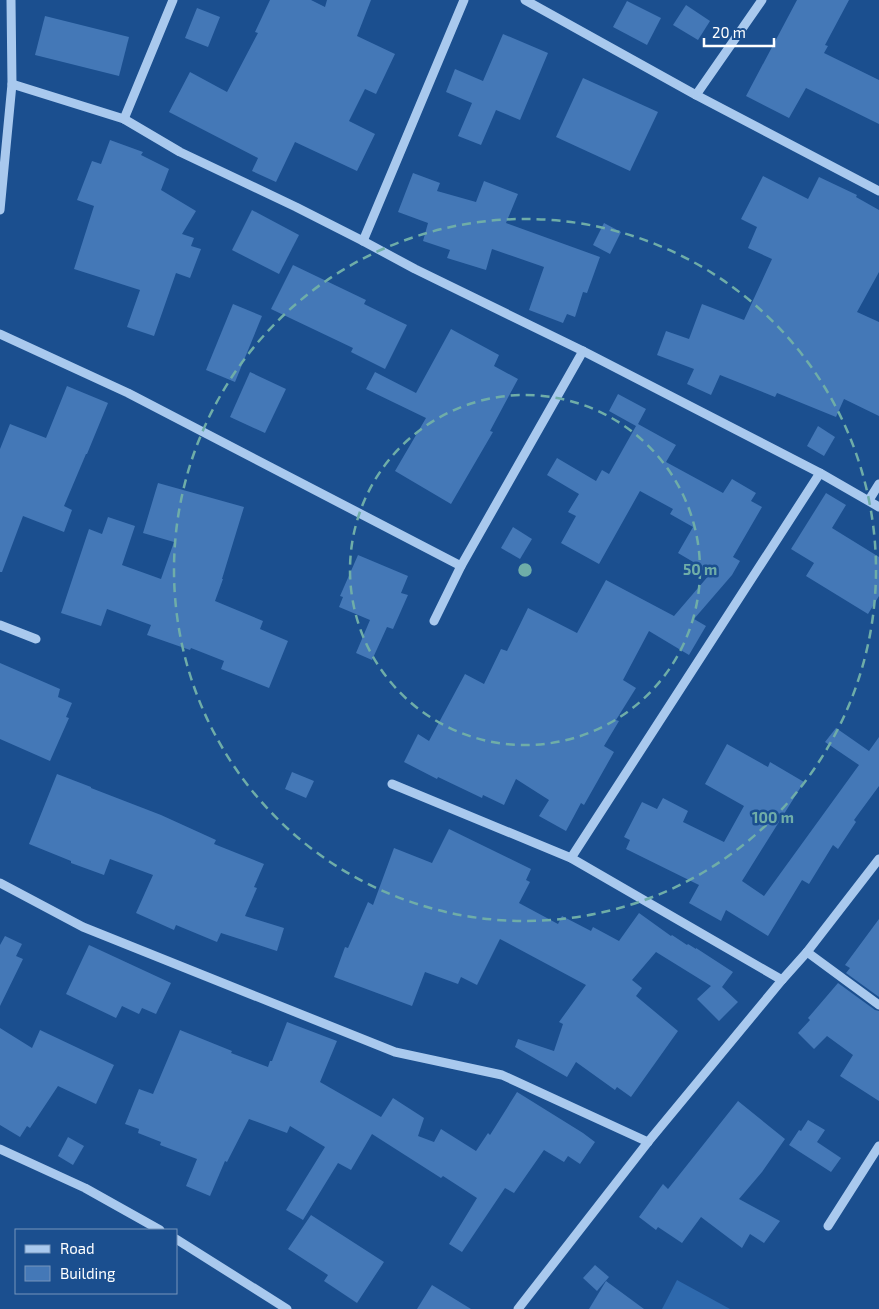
<svg xmlns="http://www.w3.org/2000/svg" width="879" height="1309" font-family="'Exo 2',sans-serif">
<rect width="100%" height="100%" fill="#1b4f8f"/>
<!-- green -->
<polygon fill="#2e69ad" points="677,1280 730,1309 662,1309"/>
<!-- building -->
<g fill="#4478b7">
<polygon points="270,0 311,0 325,7 327,0 371,0 357,36 395,54 376,94 365,89 349,121 375,134 357,171 295,142 276,182 252,171 258,158 169,112 190,72 227,92 258,33 255,32"/>
<polygon points="797,0 849,0 825,45 828,46 824,53 879,80 879,124 806,88 789,118 746,96"/>
<polygon points="627,1 661,18 647,45 613,27"/>
<polygon points="686,5 710,21 698,40 673,25"/>
<polygon points="197,8 220,17 208,47 185,38"/>
<polygon points="45,16 129,37 119,76 35,55"/>
<polygon points="503,34 548,53 520,120 496,110 481,145 458,136 472,103 446,92 455,69 483,81"/>
<polygon points="583,78 658,112 630,171 556,137"/>
<polygon points="110,140 143,152 141,155 169,169 161,190 196,211 182,234 194,238 191,246 201,249 190,278 176,273 154,336 127,327 140,290 74,269 94,206 77,200 92,161 101,164"/>
<polygon points="413,173 440,183 437,191 476,202 484,181 518,194 506,223 600,257 587,293 583,292 575,317 567,314 563,323 529,310 544,267 492,249 486,270 447,258 450,250 423,241 428,223 398,212"/>
<polygon points="763,176 808,199 819,177 857,195 856,197 879,210 879,272 857,312 879,322 879,416 844,399 836,417 777,393 775,397 720,375 711,395 687,384 694,369 657,355 666,331 689,339 702,304 744,320 772,259 748,248 757,227 741,219"/>
<polygon points="252,210 299,235 279,274 232,250"/>
<polygon points="604,223 621,232 610,254 593,245"/>
<polygon points="293,265 366,300 364,304 407,325 385,369 351,352 353,348 271,309"/>
<polygon points="233,304 262,316 235,382 206,370"/>
<polygon points="451,329 499,355 494,366 518,379 490,431 493,432 451,504 395,471 426,418 366,389 375,372 416,393"/>
<polygon points="250,372 286,389 265,433 230,417"/>
<polygon points="67,386 108,403 87,454 86,454 64,506 72,510 64,532 23,516 2,572 0,572 0,449 10,424 46,438"/>
<polygon points="618,394 646,409 638,424 676,445 666,462 723,493 732,479 756,493 751,501 762,507 733,557 740,561 732,575 694,619 706,626 689,655 649,631 623,680 636,688 616,720 619,721 604,746 614,752 584,805 581,803 566,831 539,816 549,800 516,779 504,805 483,795 482,798 438,777 437,779 404,762 418,734 429,741 465,674 484,684 501,649 507,651 528,608 577,633 606,580 674,616 710,574 693,565 695,563 678,553 693,527 670,514 673,509 640,491 599,564 561,543 576,516 568,512 579,494 547,475 557,458 596,481 602,470 609,474 636,426 609,411"/>
<polygon points="818,426 835,437 824,456 807,446"/>
<polygon points="158,483 244,507 222,579 223,579 215,601 263,621 260,629 288,641 269,688 221,669 224,661 191,648 190,650 147,635 151,625 107,609 101,626 61,613 89,529 102,534 108,517 135,526 122,565 161,579 174,542 143,533"/>
<polygon points="826,493 846,505 832,528 879,557 879,596 868,614 806,576 814,563 791,549"/>
<polygon points="513,527 532,539 520,559 501,548"/>
<polygon points="358,555 408,576 401,593 408,595 393,629 387,627 372,660 356,653 370,620 339,607 343,597 340,596"/>
<polygon points="0,663 60,689 58,697 72,703 66,717 69,718 50,761 0,739"/>
<polygon points="836,728 869,751 879,737 879,786 854,820 856,822 838,849 833,845 809,884 802,880 768,936 726,910 721,921 689,903 699,885 626,849 630,840 624,837 642,802 657,809 663,798 688,811 683,822 724,842 744,806 705,784 727,744 768,767 770,762 804,782 742,881 764,896 859,765 825,742"/>
<polygon points="292,772 314,781 306,798 285,789"/>
<polygon points="57,774 91,787 91,788 161,815 216,840 214,844 264,864 254,887 257,888 245,916 284,928 277,951 221,933 217,942 176,925 174,930 136,913 153,875 110,859 104,875 71,863 71,861 29,844"/>
<polygon points="449,829 531,869 526,880 530,882 519,903 558,924 562,916 591,931 593,927 619,941 639,913 671,936 672,935 687,945 688,944 696,949 696,948 733,972 722,987 738,1002 719,1021 697,999 711,986 656,952 632,980 642,988 636,996 678,1031 631,1097 617,1087 615,1090 576,1062 567,1077 515,1047 518,1039 554,1051 563,1024 559,1022 586,985 500,939 477,985 461,977 458,984 425,972 412,1006 334,977 345,947 348,948 368,902 373,905 394,848 432,863"/>
<polygon points="879,919 879,997 846,973 850,968 845,965"/>
<polygon points="5,936 22,944 16,956 23,959 0,1006 0,945"/>
<polygon points="89,945 171,983 156,1014 142,1008 139,1014 122,1006 116,1018 66,994"/>
<polygon points="838,983 875,1010 879,1011 879,1101 840,1076 853,1055 827,1036 814,1049 798,1033 810,1020 808,1018"/>
<polygon points="287,1022 337,1041 320,1082 381,1117 393,1098 424,1118 418,1136 434,1142 441,1129 476,1151 488,1133 490,1135 517,1092 583,1133 595,1142 580,1164 568,1156 564,1162 544,1150 514,1193 505,1188 462,1252 449,1244 477,1198 443,1176 441,1178 372,1134 351,1170 338,1163 303,1220 286,1210 325,1147 290,1126 287,1133 249,1119 227,1162 225,1161 210,1196 186,1186 197,1159 160,1145 161,1142 138,1133 139,1129 125,1124 139,1089 153,1094 180,1030 232,1051 231,1053 268,1067 270,1061 272,1061"/>
<polygon points="0,1028 32,1048 40,1030 114,1065 96,1104 58,1086 30,1128 27,1126 20,1137 0,1125"/>
<polygon points="738,1101 785,1139 762,1172 739,1199 780,1221 764,1243 750,1234 742,1248 701,1217 682,1243 658,1227 656,1230 639,1217 663,1184 668,1189"/>
<polygon points="808,1120 825,1130 817,1142 841,1158 831,1172 789,1145 799,1130 801,1131"/>
<polygon points="68,1137 84,1146 73,1165 58,1156"/>
<polygon points="311,1215 384,1262 357,1303 324,1281 328,1275 288,1249"/>
<polygon points="595,1265 609,1277 597,1291 583,1278"/>
<polygon points="606,1281 644,1309 589,1309"/>
<polygon points="432,1285 471,1309 417,1309"/>
</g>
<g fill="none" stroke-linecap="round" stroke-linejoin="round">
<!-- minor -->
<g stroke="#a9c9ee" stroke-width="9">
<polyline points="525,0 696,95 879,191"/>
<polyline points="12,84 124,119 180,152 296,207 363,241 415,269 583,351 820,473 879,507"/>
<polyline points="696,95 762,0"/>
<polyline points="124,119 173,0"/>
<polyline points="0,210 12,84 11,0"/>
<polyline points="363,241 464,0"/>
<polyline points="0,334 128,393 461,566"/>
<polyline points="869,500 879,484"/>
<polyline points="434,621 461,566 583,351"/>
<polyline points="0,625 36,639"/>
<polyline points="392,784 571,858 782,980"/>
<polyline points="571,858 820,473"/>
<polyline points="0,883 83,927 395,1052 502,1075 648,1142"/>
<polyline points="807,952 879,1005"/>
<polyline points="0,1149 85,1188 160,1230"/>
<polyline points="828,1226 879,1146"/>
<polyline points="176,1239 287,1309"/>
<polyline points="518,1309 648,1142 782,980 807,952 879,859"/>
</g>
</g>
<!-- distance rings -->
<g fill="none" stroke="#6fada8" stroke-width="2.5" stroke-dasharray="9 6">
<circle cx="525" cy="570" r="175"/>
<circle cx="525" cy="570" r="351"/>
</g>
<circle cx="525" cy="570" r="8" fill="#6fada8" stroke="#1b4f8f" stroke-width="2.5"/>
<g font-size="15" text-anchor="middle" font-weight="bold" fill="#6fada8" stroke="#1b4f8f" stroke-width="5" stroke-linejoin="round" paint-order="stroke">
<text x="700" y="575">50 m</text>
<text x="773" y="823">100 m</text>
</g>
<!-- legend -->
<rect x="15" y="1229" width="162" height="65" fill="#1b4f8f" stroke="#7695bc"/>
<rect x="25" y="1245" width="25" height="8" fill="#a9c9ee" stroke="#7695bc"/>
<text x="60" y="1254" font-size="15" fill="#ffffff">Road</text>
<rect x="25" y="1266" width="25" height="15" fill="#4478b7" stroke="#7695bc"/>
<text x="60" y="1279" font-size="15" fill="#ffffff">Building</text>
<!-- scale -->
<path d="M704 38v8h70v-8" fill="none" stroke="#ffffff" stroke-width="2.5"/>
<text x="712" y="38" font-size="15" fill="#ffffff" stroke="#1b4f8f" stroke-width="4" paint-order="stroke">20 m</text>
</svg>
